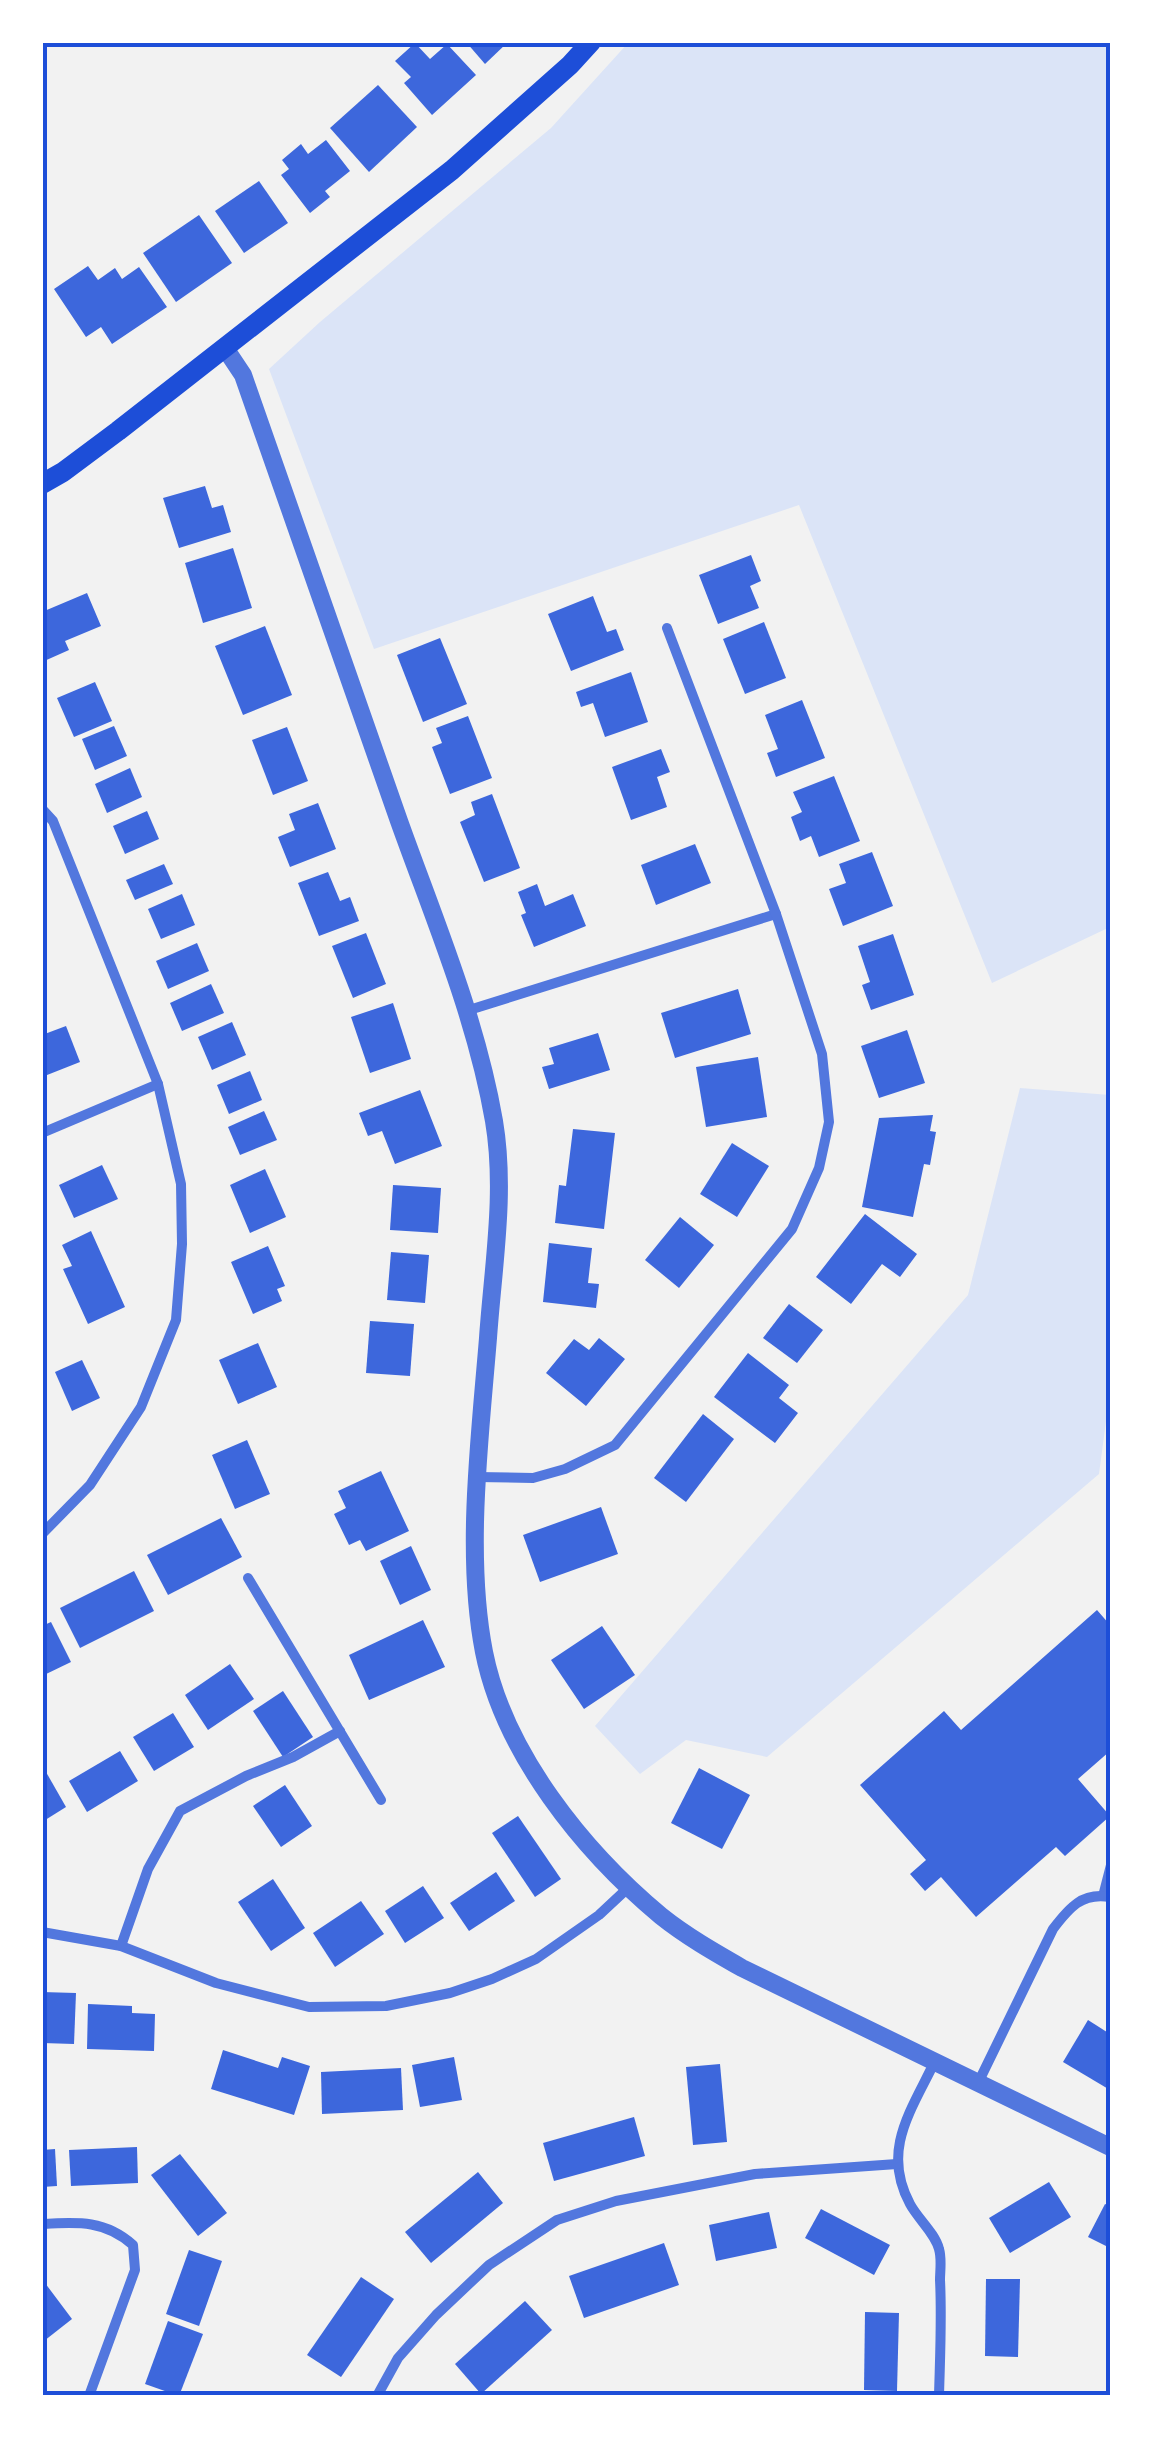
<svg xmlns="http://www.w3.org/2000/svg" width="1153" height="2438" font-family="'Crimson Pro',serif">
<rect width="100%" height="100%" fill="#f2f2f2"/>
<!-- green -->
<g fill="#dbe4f7">
<polygon points="628,43 1110,43 1110,927 992,983 799,505 374,649 269,369 320,322 551,128"/>
<polygon points="1020,1088 1110,1095 1110,1391 1099,1474 767,1757 686,1740 640,1774 595,1726 968,1295"/>
</g>
<!-- building -->
<g fill="#3d67dc">
<polygon points="466,42 508,42 485,64"/>
<polygon points="415,43 430,59 447,44 476,75 432,115 404,83 411,77 395,61"/>
<polygon points="378,85 417,127 369,172 330,128"/>
<polygon points="326,140 350,171 325,191 330,197 310,213 281,175 289,169 282,160 301,144 308,154"/>
<polygon points="259,181 288,223 244,253 215,211"/>
<polygon points="199,215 232,263 176,302 143,253"/>
<polygon points="88,266 98,280 115,268 122,279 139,267 167,307 112,344 101,327 86,337 54,289"/>
<polygon points="205,486 212,508 223,505 231,532 179,548 163,498"/>
<polygon points="233,548 252,608 203,623 185,563"/>
<polygon points="751,555 761,581 750,586 759,608 718,624 699,575"/>
<polygon points="87,593 101,626 65,641 69,650 42,662 42,612"/>
<polygon points="593,596 607,632 616,629 624,650 571,671 548,614"/>
<polygon points="764,622 786,678 745,694 723,639"/>
<polygon points="265,626 292,695 243,715 215,646"/>
<polygon points="440,638 467,704 423,722 397,655"/>
<polygon points="631,672 648,722 605,737 593,703 581,707 576,692"/>
<polygon points="95,682 112,721 74,737 57,698"/>
<polygon points="802,700 825,758 776,777 767,753 778,749 765,715"/>
<polygon points="468,716 492,778 450,794 432,747 442,743 436,728"/>
<polygon points="114,726 127,756 95,770 82,739"/>
<polygon points="287,727 308,781 273,795 252,740"/>
<polygon points="661,749 670,772 657,777 667,807 631,820 612,767"/>
<polygon points="130,768 142,797 107,813 95,784"/>
<polygon points="834,776 860,841 819,857 811,836 800,841 791,817 802,812 793,792"/>
<polygon points="492,794 520,868 484,882 460,822 475,815 471,802"/>
<polygon points="318,803 336,849 290,867 278,837 295,830 289,814"/>
<polygon points="147,811 159,839 125,854 113,826"/>
<polygon points="695,844 711,883 656,905 641,865"/>
<polygon points="872,852 893,906 843,926 829,889 846,883 839,864"/>
<polygon points="164,864 173,884 135,900 126,880"/>
<polygon points="328,872 340,901 350,897 359,921 319,936 298,883"/>
<polygon points="537,884 545,906 573,894 586,926 534,947 521,915 526,913 518,892"/>
<polygon points="182,894 195,925 161,939 148,909"/>
<polygon points="366,933 386,984 353,998 332,946"/>
<polygon points="893,934 914,995 871,1010 862,985 870,982 858,946"/>
<polygon points="197,943 209,971 168,989 156,961"/>
<polygon points="211,984 224,1013 182,1031 170,1003"/>
<polygon points="738,989 751,1034 675,1058 661,1013"/>
<polygon points="393,1003 411,1059 370,1073 351,1017"/>
<polygon points="232,1022 246,1055 212,1070 198,1037"/>
<polygon points="66,1026 80,1062 42,1077 42,1035"/>
<polygon points="907,1030 925,1083 879,1098 861,1046"/>
<polygon points="598,1033 610,1070 549,1089 542,1067 554,1064 549,1048"/>
<polygon points="758,1057 767,1117 706,1127 696,1067"/>
<polygon points="250,1071 262,1100 229,1114 217,1085"/>
<polygon points="420,1090 442,1146 395,1164 382,1131 368,1136 359,1113"/>
<polygon points="264,1111 277,1140 240,1155 228,1127"/>
<polygon points="933,1115 930,1131 936,1132 930,1165 924,1164 913,1217 862,1207 879,1118"/>
<polygon points="573,1129 615,1133 604,1229 555,1223 559,1185 566,1186"/>
<polygon points="732,1143 769,1166 737,1217 700,1194"/>
<polygon points="102,1165 118,1199 74,1218 59,1185"/>
<polygon points="265,1169 286,1217 250,1233 230,1185"/>
<polygon points="393,1185 441,1188 438,1233 390,1230"/>
<polygon points="865,1214 917,1254 900,1277 882,1264 851,1304 816,1277"/>
<polygon points="680,1217 714,1245 679,1288 645,1260"/>
<polygon points="91,1231 125,1307 88,1324 63,1269 72,1266 62,1245"/>
<polygon points="549,1243 592,1248 588,1283 599,1284 596,1308 543,1302"/>
<polygon points="268,1246 285,1286 277,1289 282,1301 253,1314 231,1262"/>
<polygon points="391,1252 429,1255 425,1303 387,1300"/>
<polygon points="789,1304 823,1330 797,1363 763,1338"/>
<polygon points="370,1321 414,1324 410,1376 366,1373"/>
<polygon points="599,1338 625,1359 586,1406 546,1373 574,1339 589,1350"/>
<polygon points="258,1343 277,1387 238,1404 219,1360"/>
<polygon points="748,1353 789,1385 779,1398 798,1413 775,1443 714,1397"/>
<polygon points="82,1360 100,1398 72,1411 55,1372"/>
<polygon points="703,1414 734,1439 686,1502 654,1478"/>
<polygon points="247,1440 270,1494 235,1509 212,1455"/>
<polygon points="381,1471 409,1531 366,1551 360,1540 349,1545 334,1514 346,1508 338,1491"/>
<polygon points="601,1507 618,1554 540,1582 523,1535"/>
<polygon points="221,1518 242,1557 168,1595 147,1555"/>
<polygon points="411,1546 431,1590 400,1605 380,1561"/>
<polygon points="134,1571 154,1611 80,1648 60,1608"/>
<polygon points="1097,1610 1110,1625 1110,1751 1078,1779 1110,1816 1065,1856 1056,1847 976,1917 941,1877 925,1891 910,1874 926,1860 860,1785 944,1711 961,1730"/>
<polygon points="423,1620 445,1667 369,1700 349,1655"/>
<polygon points="51,1622 71,1662 42,1676 42,1626"/>
<polygon points="602,1626 635,1675 584,1709 551,1660"/>
<polygon points="230,1664 254,1699 208,1730 185,1695"/>
<polygon points="283,1691 313,1737 283,1757 253,1711"/>
<polygon points="173,1713 194,1747 154,1771 133,1737"/>
<polygon points="120,1751 138,1781 87,1812 69,1781"/>
<polygon points="699,1768 750,1795 722,1849 671,1823"/>
<polygon points="46,1772 66,1807 42,1822 42,1774"/>
<polygon points="285,1785 312,1826 281,1847 253,1806"/>
<polygon points="518,1816 561,1879 535,1897 492,1833"/>
<polygon points="496,1872 515,1901 469,1931 450,1903"/>
<polygon points="273,1879 305,1928 271,1951 238,1902"/>
<polygon points="423,1886 444,1918 405,1943 385,1911"/>
<polygon points="361,1901 384,1934 335,1967 313,1933"/>
<polygon points="42,1992 76,1993 74,2044 42,2043"/>
<polygon points="88,2004 132,2006 132,2013 155,2014 154,2051 87,2049"/>
<polygon points="1088,2020 1110,2034 1110,2090 1063,2062"/>
<polygon points="223,2050 278,2068 282,2057 310,2066 294,2115 211,2089"/>
<polygon points="454,2057 462,2100 420,2107 412,2065"/>
<polygon points="720,2064 727,2142 693,2145 686,2067"/>
<polygon points="401,2068 403,2110 322,2114 321,2072"/>
<polygon points="634,2117 645,2156 554,2181 543,2143"/>
<polygon points="137,2147 138,2183 71,2186 69,2150"/>
<polygon points="55,2149 57,2186 42,2187 42,2150"/>
<polygon points="180,2154 227,2213 198,2236 151,2175"/>
<polygon points="478,2172 503,2203 431,2263 405,2232"/>
<polygon points="1049,2182 1071,2217 1010,2253 989,2218"/>
<polygon points="1105,2204 1110,2206 1110,2248 1088,2237"/>
<polygon points="821,2209 890,2245 874,2275 805,2238"/>
<polygon points="769,2212 777,2248 716,2261 709,2225"/>
<polygon points="664,2243 679,2285 584,2318 569,2276"/>
<polygon points="189,2250 222,2261 199,2326 166,2314"/>
<polygon points="361,2277 394,2299 341,2377 307,2355"/>
<polygon points="42,2279 72,2319 44,2341 42,2338"/>
<polygon points="986,2279 1020,2279 1018,2357 985,2356"/>
<polygon points="525,2301 552,2330 481,2394 455,2364"/>
<polygon points="865,2312 899,2313 897,2391 864,2390"/>
<polygon points="168,2321 203,2334 179,2396 145,2384"/>
</g>
<g fill="none" stroke-linecap="round" stroke-linejoin="round">
<!-- service -->
<polyline stroke="#5277de" stroke-width="8" points="1102,1896 1110,1865"/>
<!-- minor -->
<g stroke="#5277de" stroke-width="10">
<polyline points="42,809 53,821 158,1084 181,1184 182,1244 176,1320 141,1407 90,1485 42,1534"/>
<polyline points="466,1011 776,914"/>
<polyline points="42,1133 158,1084"/>
<polyline points="477,1477 533,1478 565,1469 615,1445 792,1229 819,1168 829,1122 822,1054 776,914 667,628"/>
<polyline points="248,1578 381,1800"/>
<polyline points="42,1932 121,1946 216,1983 309,2007 386,2006 450,1993 492,1979 536,1959 599,1915 629,1887"/>
<polyline points="121,1946 148,1869 180,1811 246,1776 293,1757 340,1731"/>
<path d="M935 2061C911 2111 881 2150 910 2204 918 2219 935 2233 939 2249 942 2259 940 2271 940 2280 942 2319 940 2357 939 2396"/>
<path d="M979 2081 1053 1929C1069 1908 1082 1892 1110 1897"/>
<path d="M42 2224C78 2222 105 2220 133 2245L135 2270 89 2396"/>
<polyline points="377,2396 398,2358 436,2315 489,2265 557,2220 616,2201 755,2174 897,2164"/>
</g>
<!-- tertiary -->
<path stroke="#5277de" stroke-width="18" d="M225 348 243 375C295 524 347 672 399 821 434 919 476 1017 494 1121 506 1192 493 1266 488 1338 480 1437 465 1555 484 1652 504 1753 583 1851 661 1916 686 1936 714 1952 742 1968L1110 2147"/>
<!-- secondary -->
<polyline stroke="#1d4ed8" stroke-width="20" points="42,484 63,472 118,431 452,170 570,65 591,42"/>
</g>
<!-- border -->
<rect width="1153" height="2438" fill="none" stroke="#ffffff" stroke-width="90"/>
<rect x="45" y="45" width="1063" height="2348" fill="none" stroke="#1d4ed8" stroke-width="4"/>
</svg>
